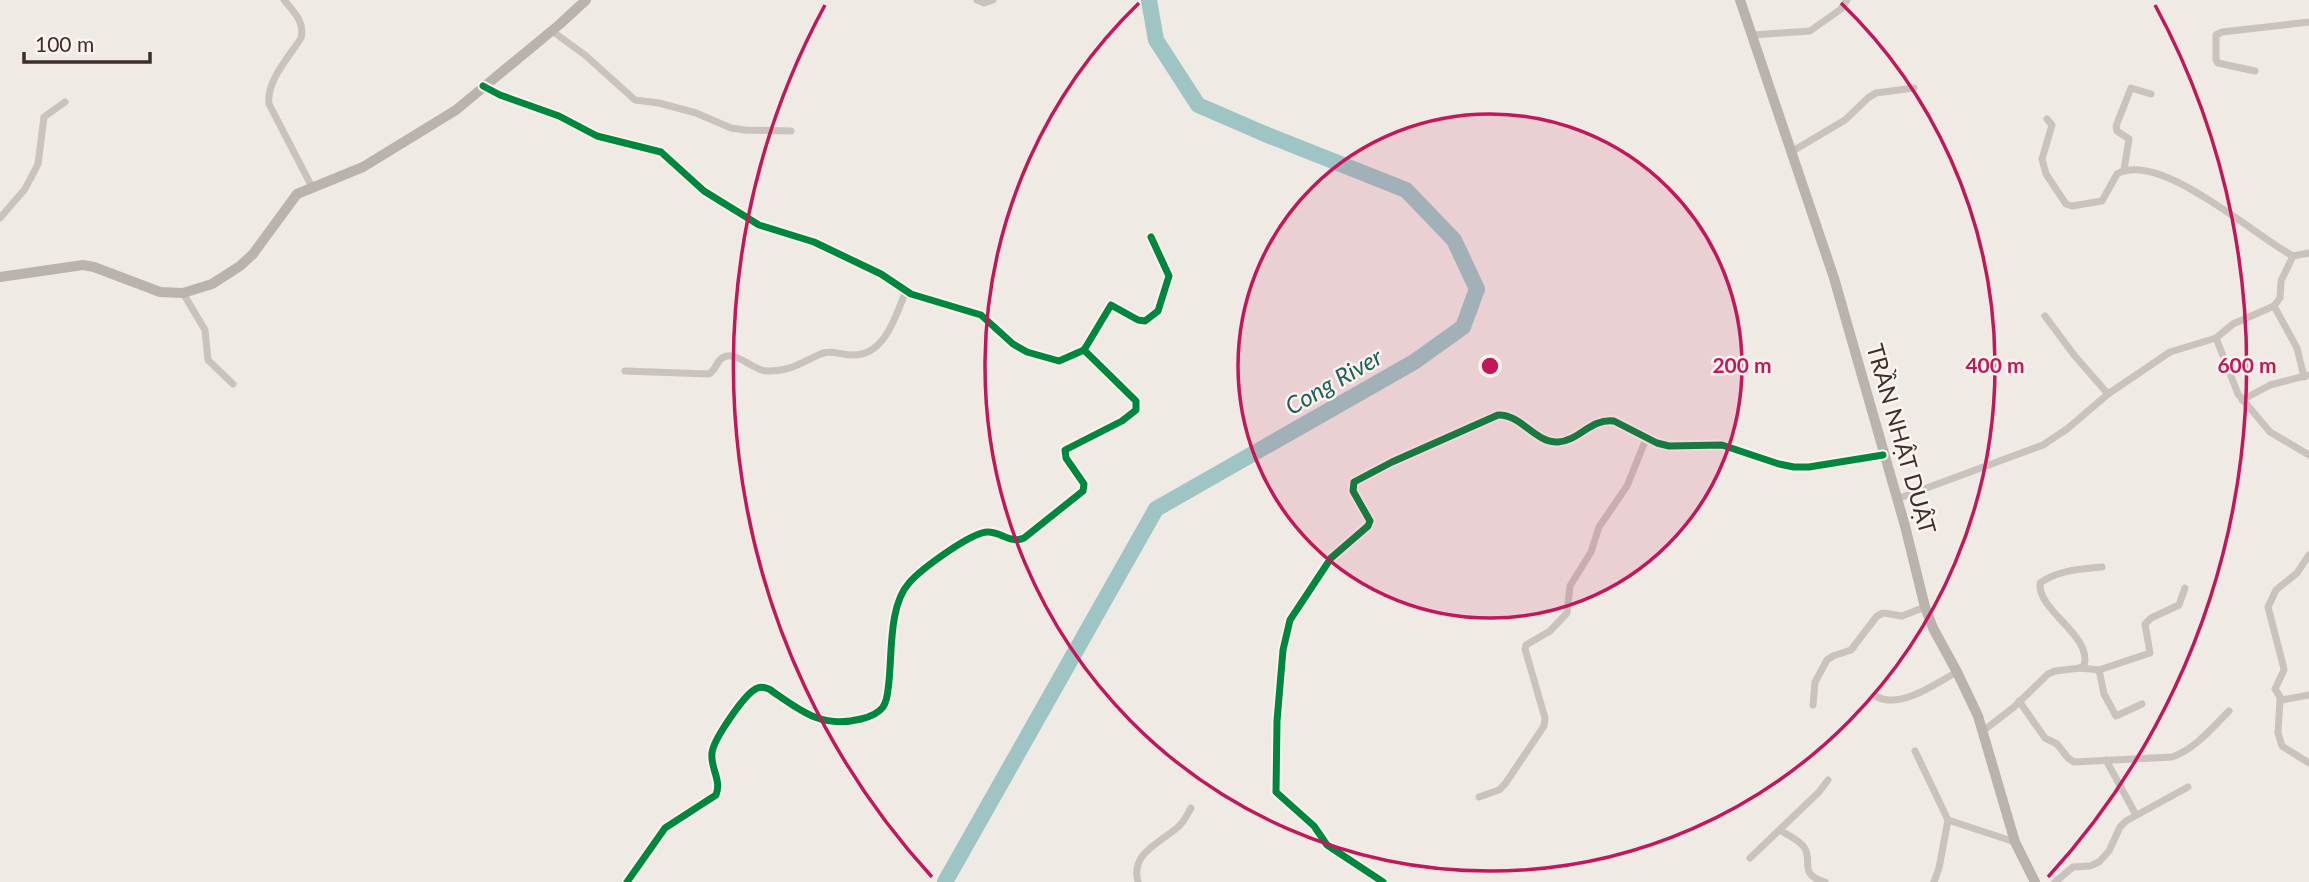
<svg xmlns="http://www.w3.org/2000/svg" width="2309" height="882" font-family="Lato,sans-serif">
<rect width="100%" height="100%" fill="#f0eae4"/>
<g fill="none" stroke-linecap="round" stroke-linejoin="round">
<!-- river -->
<polyline stroke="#9ec5c4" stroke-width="16" points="945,882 1156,509 1414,362 1463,327 1477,289 1454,240 1406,190 1265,134 1198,105 1156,40 1149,0"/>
<!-- street -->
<g stroke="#cac2bc" stroke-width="7">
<path d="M284 0C294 12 305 22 301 38 289 57 266 81 269 104L312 187"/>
<polyline points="977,0 984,3 993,0"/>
<polyline points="552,31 585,55 635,100 659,103 696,113 731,128 745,130 791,131"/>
<polyline points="1753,35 1810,31 1841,9 1847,0"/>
<polyline points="2255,71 2218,63 2216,60 2216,35 2222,32 2309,22"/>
<polyline points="484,86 500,95 559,116 597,136 661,152 704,191 759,225 814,242 881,274 911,294 981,315 1013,344 1027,352 1059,361 1084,350 1111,305 1138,320 1145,321 1158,311 1169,276 1151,237"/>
<path d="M2047 119 2052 125 2042 159 2046 174 2066 204 2072 206 2102 201 2117 174C2160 150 2255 236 2293 256L2309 253"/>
<polyline points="1791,152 1845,120 1868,98 1876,93 1914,88"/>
<polyline points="2124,170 2129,139 2117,131 2116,126 2131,88 2151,94"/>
<polyline points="0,218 25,189 38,164 44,117 65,102"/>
<polyline points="183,293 205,330 208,360 233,384"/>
<polyline points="2274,306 2297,348 2304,377"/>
<polyline points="2045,316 2074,355 2108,394"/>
<polyline points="2216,338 2238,394 2270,432 2309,455"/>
<path d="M625 371 709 374C716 370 716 362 722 358 735 349 753 371 767 371 794 371 801 362 823 353 834 350 844 356 855 355 886 354 896 314 906 291"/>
<polyline points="2242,400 2270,385 2309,375"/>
<polyline points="1897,499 2043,445 2067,429 2108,394 2170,352 2216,338 2233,324 2274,306 2280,298 2281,281 2293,256"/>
<polyline points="2309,555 2297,573 2276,590 2268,607 2283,665 2284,670 2275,689 2282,700 2309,695"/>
<path d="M2080 668 2084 666C2093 635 2037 611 2040 583 2057 570 2082 569 2102 567"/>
<polyline points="2099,670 2104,694 2116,716 2142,704"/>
<path d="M1877 697C1902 709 1936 683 1957 672"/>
<polyline points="2280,699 2278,733 2282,746 2309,763"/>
<path d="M2019 701 2045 738 2057 744 2068 758 2074 762 2172 757C2195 749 2212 728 2229 711"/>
<polyline points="1813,705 1815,682 1827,660 1833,656 1851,650 1877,616 1883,613 1902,616 1925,607"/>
<polyline points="1983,731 2014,707 2048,674 2055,671 2080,668 2099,670 2150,653 2145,624 2151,618 2179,605 2185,588"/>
<polyline points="1915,751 1948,820 1939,868 1934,882"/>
<polyline points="2106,760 2136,815"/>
<polyline points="1479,797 1499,790 1505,784 1544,726 1545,718 1525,649 1526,645 1550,631 1567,613 1570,586 1591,552 1599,527 1627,486 1646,439"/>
<polyline points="1948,820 2015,842"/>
<path d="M1780 830C1787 835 1798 839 1804 847 1814 861 1797 874 1825 882"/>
<polyline points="1750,858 1819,792 1828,780"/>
<path d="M627 882 665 828 716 795C722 780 710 768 712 753 713 740 743 697 754 690 759 686 763 687 769 689 800 710 820 729 861 719 869 717 878 714 883 707 888 700 888 689 889 681 892 653 889 605 909 583 920 570 971 532 988 532 1001 532 1011 544 1024 538L1083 491 1084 484 1066 458 1065 450 1122 421 1136 410V401L1084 350"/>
<path d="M1138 882C1130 853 1160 843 1178 827 1184 822 1187 815 1191 808"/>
<path d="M1383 882 1327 845 1314 826 1276 792 1277 721 1283 650 1290 620 1331 558 1368 526 1370 521 1353 491 1354 482 1392 462 1498 415C1521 414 1535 443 1558 442 1579 441 1591 418 1614 421L1657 443 1669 446 1722 445 1779 464 1794 467H1809L1883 455"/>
<polyline points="2055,882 2073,867 2090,866 2099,862 2109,851 2120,827 2126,821 2188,787"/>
</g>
<!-- secondary -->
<g stroke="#bab2ad" stroke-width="10">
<polyline points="1740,0 1834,278 1905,526 1925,607 1933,628 1957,672 1978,716 2015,842 2035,882"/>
<polyline points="0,277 83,265 94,267 160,292 183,293 212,284 240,266 253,254 297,194 363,167 456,110 560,24 586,0"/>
</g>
<defs>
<g id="cycleway">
<polyline points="483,86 500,95 559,116 597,136 661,152 704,191 759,225 814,242 881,274 911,294 981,315 1013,344 1027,352 1059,361 1084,350 1111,305 1138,320 1145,321 1158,311 1169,276 1151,237"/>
<path d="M627 882 665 828 716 795C722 780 710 768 712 753 713 740 743 697 754 690 759 686 763 687 769 689 800 710 820 729 861 719 869 717 878 714 883 707 888 700 888 689 889 681 892 653 889 605 909 583 920 570 971 532 988 532 1001 532 1011 544 1024 538L1083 491 1084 484 1066 458 1065 450 1122 421 1136 410V401L1084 350"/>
<path d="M1383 882 1327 845 1314 826 1276 792 1277 721 1283 650 1290 620 1331 558 1368 526 1370 521 1353 491 1354 482 1392 462 1498 415C1521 414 1535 443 1558 442 1579 441 1591 418 1614 421L1657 443 1669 446 1722 445 1779 464 1794 467H1809L1883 455"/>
</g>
</defs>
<!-- cycleway casing -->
<use href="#cycleway" stroke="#fcf4ec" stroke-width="11"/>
<!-- cycleway -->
<use href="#cycleway" stroke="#00873e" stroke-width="7"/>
</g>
<!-- distance rings -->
<circle cx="1490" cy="366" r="252" fill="#c2185b" fill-opacity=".12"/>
<g fill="none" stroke="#c2185b" stroke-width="3.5">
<circle cx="1490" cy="366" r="252"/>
<path d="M1841 3A505 505 0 1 1 1139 3"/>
<path d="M932 877A757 757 0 0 1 825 5M2155 5A757 757 0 0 1 2048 877"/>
</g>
<g text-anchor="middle" stroke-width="5" stroke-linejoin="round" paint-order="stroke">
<!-- street labels -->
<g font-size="23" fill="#3c2e29" stroke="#fcf4ec">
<text transform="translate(1901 439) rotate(74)" y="8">TRẦN NHẬT DUẬT</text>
</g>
<!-- water labels -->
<g font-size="24" font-style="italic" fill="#1a6062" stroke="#fcf4ec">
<text transform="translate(1334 382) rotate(-30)" y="8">Cong River</text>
</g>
</g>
<circle cx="1490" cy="366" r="10" fill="#c2185b" stroke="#fcf4ec" stroke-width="3.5"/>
<g font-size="21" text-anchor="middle" font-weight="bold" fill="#c2185b" stroke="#fcf4ec" stroke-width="5" stroke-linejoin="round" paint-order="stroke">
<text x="1742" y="373">200 m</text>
<text x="1995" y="373">400 m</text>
<text x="2247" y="373">600 m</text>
</g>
<!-- scale -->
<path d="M24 52v10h126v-10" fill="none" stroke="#3c2e29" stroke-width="3.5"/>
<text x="35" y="52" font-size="21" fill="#3c2e29" stroke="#fcf4ec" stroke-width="5" paint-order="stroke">100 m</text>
</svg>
